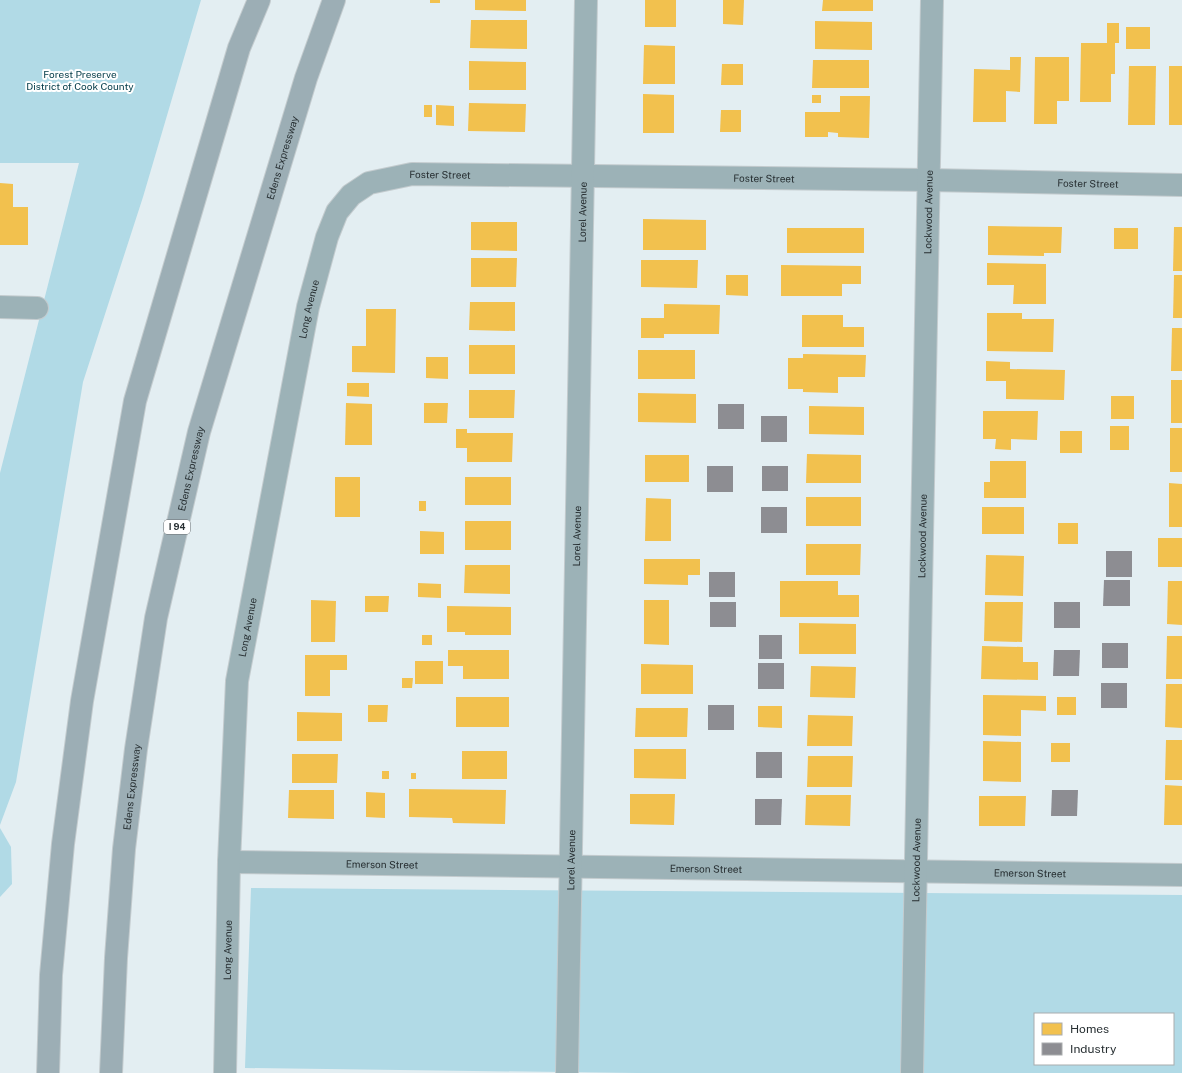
<svg xmlns="http://www.w3.org/2000/svg" width="1182" height="1073" font-family="'Public Sans',sans-serif">
<rect width="100%" height="100%" fill="#e3eef2"/>
<!-- green -->
<g fill="#b1dae6" fill-rule="evenodd">
<polygon points="0,0 201,0 143,197 83,382 16,782 0,825 0,473 79,163 0,163"/>
<polygon points="0,828 11,847 12,884 0,897"/>
<path d="M251 888 1182 895V1073H637L245 1068ZM1035 1014H1173V1064H1035Z"/>
</g>
<!-- homes -->
<g fill="#f2c14e">
<rect x="430" y="0" width="10" height="3"/>
<polygon points="475,0 526,0 526,11 475,10"/>
<rect x="645" y="0" width="31" height="27"/>
<polygon points="723,0 744,0 743,25 723,24"/>
<polygon points="823,0 873,0 873,11 822,11"/>
<polygon points="471,20 527,20 527,49 470,48"/>
<polygon points="815,21 872,22 872,50 815,49"/>
<polygon points="1107,23 1119,23 1119,43 1115,43 1115,74 1111,74 1111,102 1080,102 1081,43 1107,43"/>
<rect x="1126" y="27" width="24" height="22"/>
<polygon points="644,45 675,46 675,84 643,84"/>
<polygon points="1010,57 1021,57 1020,92 1006,91 1006,122 973,122 974,69 1010,70"/>
<polygon points="1035,57 1069,57 1069,101 1057,101 1057,124 1034,124"/>
<polygon points="813,60 869,60 869,88 812,88"/>
<polygon points="469,61 526,62 526,90 469,90"/>
<polygon points="722,64 743,64 743,85 721,85"/>
<polygon points="1129,66 1156,66 1155,125 1128,125"/>
<rect x="1169" y="66" width="13" height="59"/>
<polygon points="643,94 674,95 674,133 643,133"/>
<rect x="812" y="95" width="9" height="8"/>
<polygon points="840,96 870,96 869,138 838,137 838,133 828,132 828,137 805,137 805,112 840,112"/>
<polygon points="469,103 526,104 525,132 468,131"/>
<rect x="424" y="105" width="8" height="12"/>
<polygon points="436,105 454,106 454,126 436,125"/>
<polygon points="721,110 741,110 741,132 720,132"/>
<polygon points="0,183 13,184 13,207 28,207 28,245 0,245"/>
<polygon points="643,219 706,220 706,250 643,250"/>
<polygon points="471,222 517,222 517,251 471,250"/>
<polygon points="988,226 1062,227 1061,253 1044,253 1044,256 988,255"/>
<polygon points="1174,227 1182,227 1182,271 1173,271"/>
<rect x="787" y="228" width="77" height="25"/>
<rect x="1114" y="228" width="24" height="21"/>
<polygon points="471,258 517,258 516,287 471,287"/>
<polygon points="641,260 698,260 697,288 641,287"/>
<polygon points="987,263 1046,264 1046,304 1013,304 1014,285 987,285"/>
<polygon points="781,265 861,266 861,284 842,284 842,296 781,296"/>
<polygon points="726,275 748,275 748,296 726,295"/>
<polygon points="1174,275 1182,275 1182,318 1173,318"/>
<polygon points="470,302 515,302 515,331 469,330"/>
<polygon points="664,304 720,305 719,334 664,334 664,338 641,338 641,318 664,318"/>
<polygon points="366,309 396,309 395,373 352,372 352,346 366,346"/>
<polygon points="987,313 1022,313 1022,319 1054,319 1053,352 987,351"/>
<polygon points="802,315 843,315 843,327 864,327 864,347 802,347"/>
<polygon points="1172,328 1182,328 1182,371 1171,371"/>
<rect x="469" y="345" width="46" height="29"/>
<rect x="638" y="350" width="57" height="29"/>
<polygon points="803,354 866,355 865,377 838,377 838,393 803,392 803,389 788,389 788,358 803,358"/>
<polygon points="426,357 448,357 448,379 426,378"/>
<polygon points="986,361 1010,362 1010,369 1065,370 1064,400 1006,399 1006,381 986,381"/>
<rect x="1171" y="380" width="11" height="43"/>
<polygon points="347,383 369,383 369,397 347,396"/>
<polygon points="469,390 515,390 514,418 469,418"/>
<polygon points="638,393 696,394 696,423 638,422"/>
<rect x="1111" y="396" width="23" height="23"/>
<polygon points="346,403 372,404 372,445 345,445"/>
<polygon points="424,403 448,403 447,423 424,423"/>
<polygon points="809,406 864,407 864,435 809,434"/>
<polygon points="983,411 1038,411 1037,440 1011,439 1011,450 995,449 996,439 983,439"/>
<rect x="1110" y="426" width="19" height="24"/>
<rect x="1170" y="428" width="12" height="44"/>
<polygon points="456,429 467,429 467,433 513,433 512,462 467,462 467,448 456,448"/>
<rect x="1060" y="431" width="22" height="22"/>
<polygon points="807,454 861,455 861,483 806,483"/>
<rect x="645" y="455" width="44" height="27"/>
<polygon points="990,461 1026,461 1026,498 984,498 984,482 990,482"/>
<rect x="335" y="477" width="25" height="40"/>
<rect x="465" y="477" width="46" height="28"/>
<polygon points="1169,483 1182,484 1182,527 1169,527"/>
<rect x="806" y="497" width="55" height="29"/>
<polygon points="646,498 671,499 671,541 645,541"/>
<rect x="419" y="501" width="7" height="10"/>
<rect x="982" y="507" width="42" height="27"/>
<rect x="465" y="521" width="46" height="29"/>
<rect x="1058" y="523" width="20" height="21"/>
<polygon points="420,531 444,532 444,554 420,554"/>
<rect x="1158" y="538" width="24" height="29"/>
<polygon points="806,544 861,544 860,575 806,575"/>
<polygon points="986,555 1024,556 1023,596 985,595"/>
<polygon points="644,559 700,559 700,575 688,575 688,585 644,584"/>
<polygon points="465,565 510,565 510,594 464,593"/>
<polygon points="780,581 838,581 838,595 859,595 859,617 780,617"/>
<polygon points="1168,581 1182,581 1182,625 1167,624"/>
<polygon points="418,583 441,584 441,598 418,597"/>
<polygon points="365,596 389,596 388,612 365,612"/>
<polygon points="311,600 336,601 335,642 311,642"/>
<polygon points="644,600 669,600 669,645 644,644"/>
<polygon points="985,602 1023,602 1022,642 984,641"/>
<polygon points="447,606 511,607 511,635 465,635 465,632 447,632"/>
<polygon points="799,623 856,624 856,654 799,654"/>
<rect x="422" y="635" width="10" height="10"/>
<polygon points="1167,636 1182,636 1182,679 1166,679"/>
<polygon points="982,646 1023,647 1023,662 1038,662 1038,680 981,679"/>
<polygon points="448,650 509,650 509,679 463,679 463,666 448,666"/>
<polygon points="305,655 347,655 347,670 330,670 330,696 305,696"/>
<rect x="415" y="661" width="28" height="23"/>
<polygon points="641,664 693,665 693,694 641,694"/>
<polygon points="811,666 856,667 855,698 810,697"/>
<polygon points="402,678 413,678 412,688 402,688"/>
<polygon points="1166,684 1182,684 1182,728 1165,727"/>
<polygon points="983,695 1046,696 1046,711 1021,710 1021,736 983,735"/>
<rect x="456" y="697" width="53" height="30"/>
<rect x="1057" y="697" width="19" height="18"/>
<polygon points="368,705 388,705 387,722 368,722"/>
<polygon points="758,706 782,706 782,728 758,727"/>
<polygon points="636,708 688,708 687,737 635,737"/>
<polygon points="297,712 342,713 342,741 297,741"/>
<polygon points="808,715 853,716 852,746 807,746"/>
<polygon points="1166,740 1182,740 1182,780 1165,780"/>
<polygon points="983,741 1021,742 1021,782 983,781"/>
<rect x="1051" y="743" width="19" height="19"/>
<polygon points="634,749 686,749 686,779 634,778"/>
<rect x="462" y="751" width="45" height="28"/>
<polygon points="292,754 338,754 337,783 292,783"/>
<polygon points="808,756 853,756 852,787 807,787"/>
<rect x="382" y="771" width="7" height="8"/>
<rect x="411" y="773" width="5" height="6"/>
<polygon points="1165,785 1182,786 1182,825 1164,825"/>
<polygon points="409,789 506,790 505,824 453,823 452,818 409,817"/>
<polygon points="289,790 334,790 334,819 288,818"/>
<polygon points="366,792 385,793 385,818 366,817"/>
<polygon points="630,794 675,794 674,825 630,824"/>
<polygon points="806,795 851,795 850,826 805,825"/>
<polygon points="979,796 1026,796 1025,826 979,826"/>
</g>
<!-- industry -->
<g fill="#8d8d92">
<rect x="718" y="404" width="26" height="25"/>
<rect x="761" y="416" width="26" height="26"/>
<rect x="707" y="466" width="26" height="26"/>
<rect x="762" y="466" width="26" height="25"/>
<rect x="761" y="507" width="26" height="26"/>
<rect x="1106" y="551" width="26" height="26"/>
<rect x="709" y="572" width="26" height="25"/>
<polygon points="1104,580 1130,580 1130,606 1103,606"/>
<rect x="710" y="602" width="26" height="25"/>
<rect x="1054" y="602" width="26" height="26"/>
<rect x="759" y="635" width="23" height="24"/>
<rect x="1102" y="643" width="26" height="25"/>
<polygon points="1054,650 1080,650 1079,676 1053,676"/>
<rect x="758" y="663" width="26" height="26"/>
<rect x="1101" y="683" width="26" height="25"/>
<rect x="708" y="705" width="26" height="25"/>
<rect x="756" y="752" width="26" height="26"/>
<polygon points="1052,790 1078,790 1077,816 1051,816"/>
<polygon points="755,799 782,799 781,825 755,825"/>
</g>
<g fill="none" stroke-linecap="round" stroke-linejoin="round">
<defs>
<g id="minor">
<polyline points="0,307 37,308"/>
<path id="s1" d="M229 862 1182 875"/>
<path id="s2" d="M225 1073 229 862 237 681 308 307 327 237 337 212 351 195 369 183 412 174 928 180 1182 185"/>
<path id="s3" d="M567 1073 586 0"/>
<path id="s4" d="M912 1073 932 0"/>
</g>
<g id="highway">
<polyline points="48,1073 51,975 63,844 82,701 135,401 239,48 259,0"/>
<path id="s5" d="M111 1073 116 958 124 849 136 749 156 618 199 432 306 78 334 0"/>
</g>
</defs>
<!-- minor casing -->
<use href="#minor" stroke="#c3cbce" stroke-width="24"/>
<!-- highway casing -->
<use href="#highway" stroke="#c3cbce" stroke-width="24"/>
<!-- minor -->
<use href="#minor" stroke="#9cb2b7" stroke-width="22"/>
<!-- highway -->
<use href="#highway" stroke="#9caeb5" stroke-width="22"/>
</g>
<g text-anchor="middle" stroke-width="4" stroke-linejoin="round" paint-order="stroke">
<!-- shield labels -->
<rect fill="#fff" stroke="#686d70" stroke-width="1" x="164" y="520" width="26" height="14" rx="3"/>
<g font-size="9" font-weight="bold" fill="#272f32">
<text x="177" y="530">I 94</text>
</g>
<!-- park labels -->
<g font-size="10" fill="#003a47" stroke="#fff">
<text x="80" y="78">Forest Preserve<tspan x="80" dy="12">District of Cook County</tspan></text>
</g>
<!-- street labels -->
<g font-size="10" fill="#272f32" stroke="#fff">
<text dy="4" stroke="none"><textPath href="#s5" startOffset="935">Edens Expressway</textPath></text>
<text dy="4" stroke="none"><textPath href="#s2" startOffset="988">Foster Street</textPath></text>
<text dy="4" stroke="none"><textPath href="#s2" startOffset="1312">Foster Street</textPath></text>
<text dy="4" stroke="none"><textPath href="#s2" startOffset="1636">Foster Street</textPath></text>
<text dy="4" stroke="none"><textPath href="#s3" startOffset="861">Lorel Avenue</textPath></text>
<text dy="4" stroke="none"><textPath href="#s4" startOffset="861">Lockwood Avenue</textPath></text>
<text dy="4" stroke="none"><textPath href="#s2" startOffset="771">Long Avenue</textPath></text>
<text dy="4" stroke="none"><textPath href="#s5" startOffset="611">Edens Expressway</textPath></text>
<text dy="4" stroke="none"><textPath href="#s3" startOffset="537">Lorel Avenue</textPath></text>
<text dy="4" stroke="none"><textPath href="#s4" startOffset="537">Lockwood Avenue</textPath></text>
<text dy="4" stroke="none"><textPath href="#s2" startOffset="447">Long Avenue</textPath></text>
<text dy="4" stroke="none"><textPath href="#s5" startOffset="287">Edens Expressway</textPath></text>
<text dy="4" stroke="none"><textPath href="#s3" startOffset="213">Lorel Avenue</textPath></text>
<text dy="4" stroke="none"><textPath href="#s4" startOffset="213">Lockwood Avenue</textPath></text>
<text dy="4" stroke="none"><textPath href="#s1" startOffset="153">Emerson Street</textPath></text>
<text dy="4" stroke="none"><textPath href="#s1" startOffset="477">Emerson Street</textPath></text>
<text dy="4" stroke="none"><textPath href="#s1" startOffset="801">Emerson Street</textPath></text>
<text dy="4" stroke="none"><textPath href="#s2" startOffset="123">Long Avenue</textPath></text>
</g>
</g>
<!-- legend -->
<rect x="1034" y="1013" width="140" height="52" fill="#ffffff" stroke="#a9acad"/>
<rect x="1042" y="1023" width="20" height="12" fill="#f2c14e" stroke="#a9acad"/>
<text x="1070" y="1033" font-size="12" fill="#272f32">Homes</text>
<rect x="1042" y="1043" width="20" height="12" fill="#8d8d92" stroke="#a9acad"/>
<text x="1070" y="1053" font-size="12" fill="#272f32">Industry</text>
</svg>
